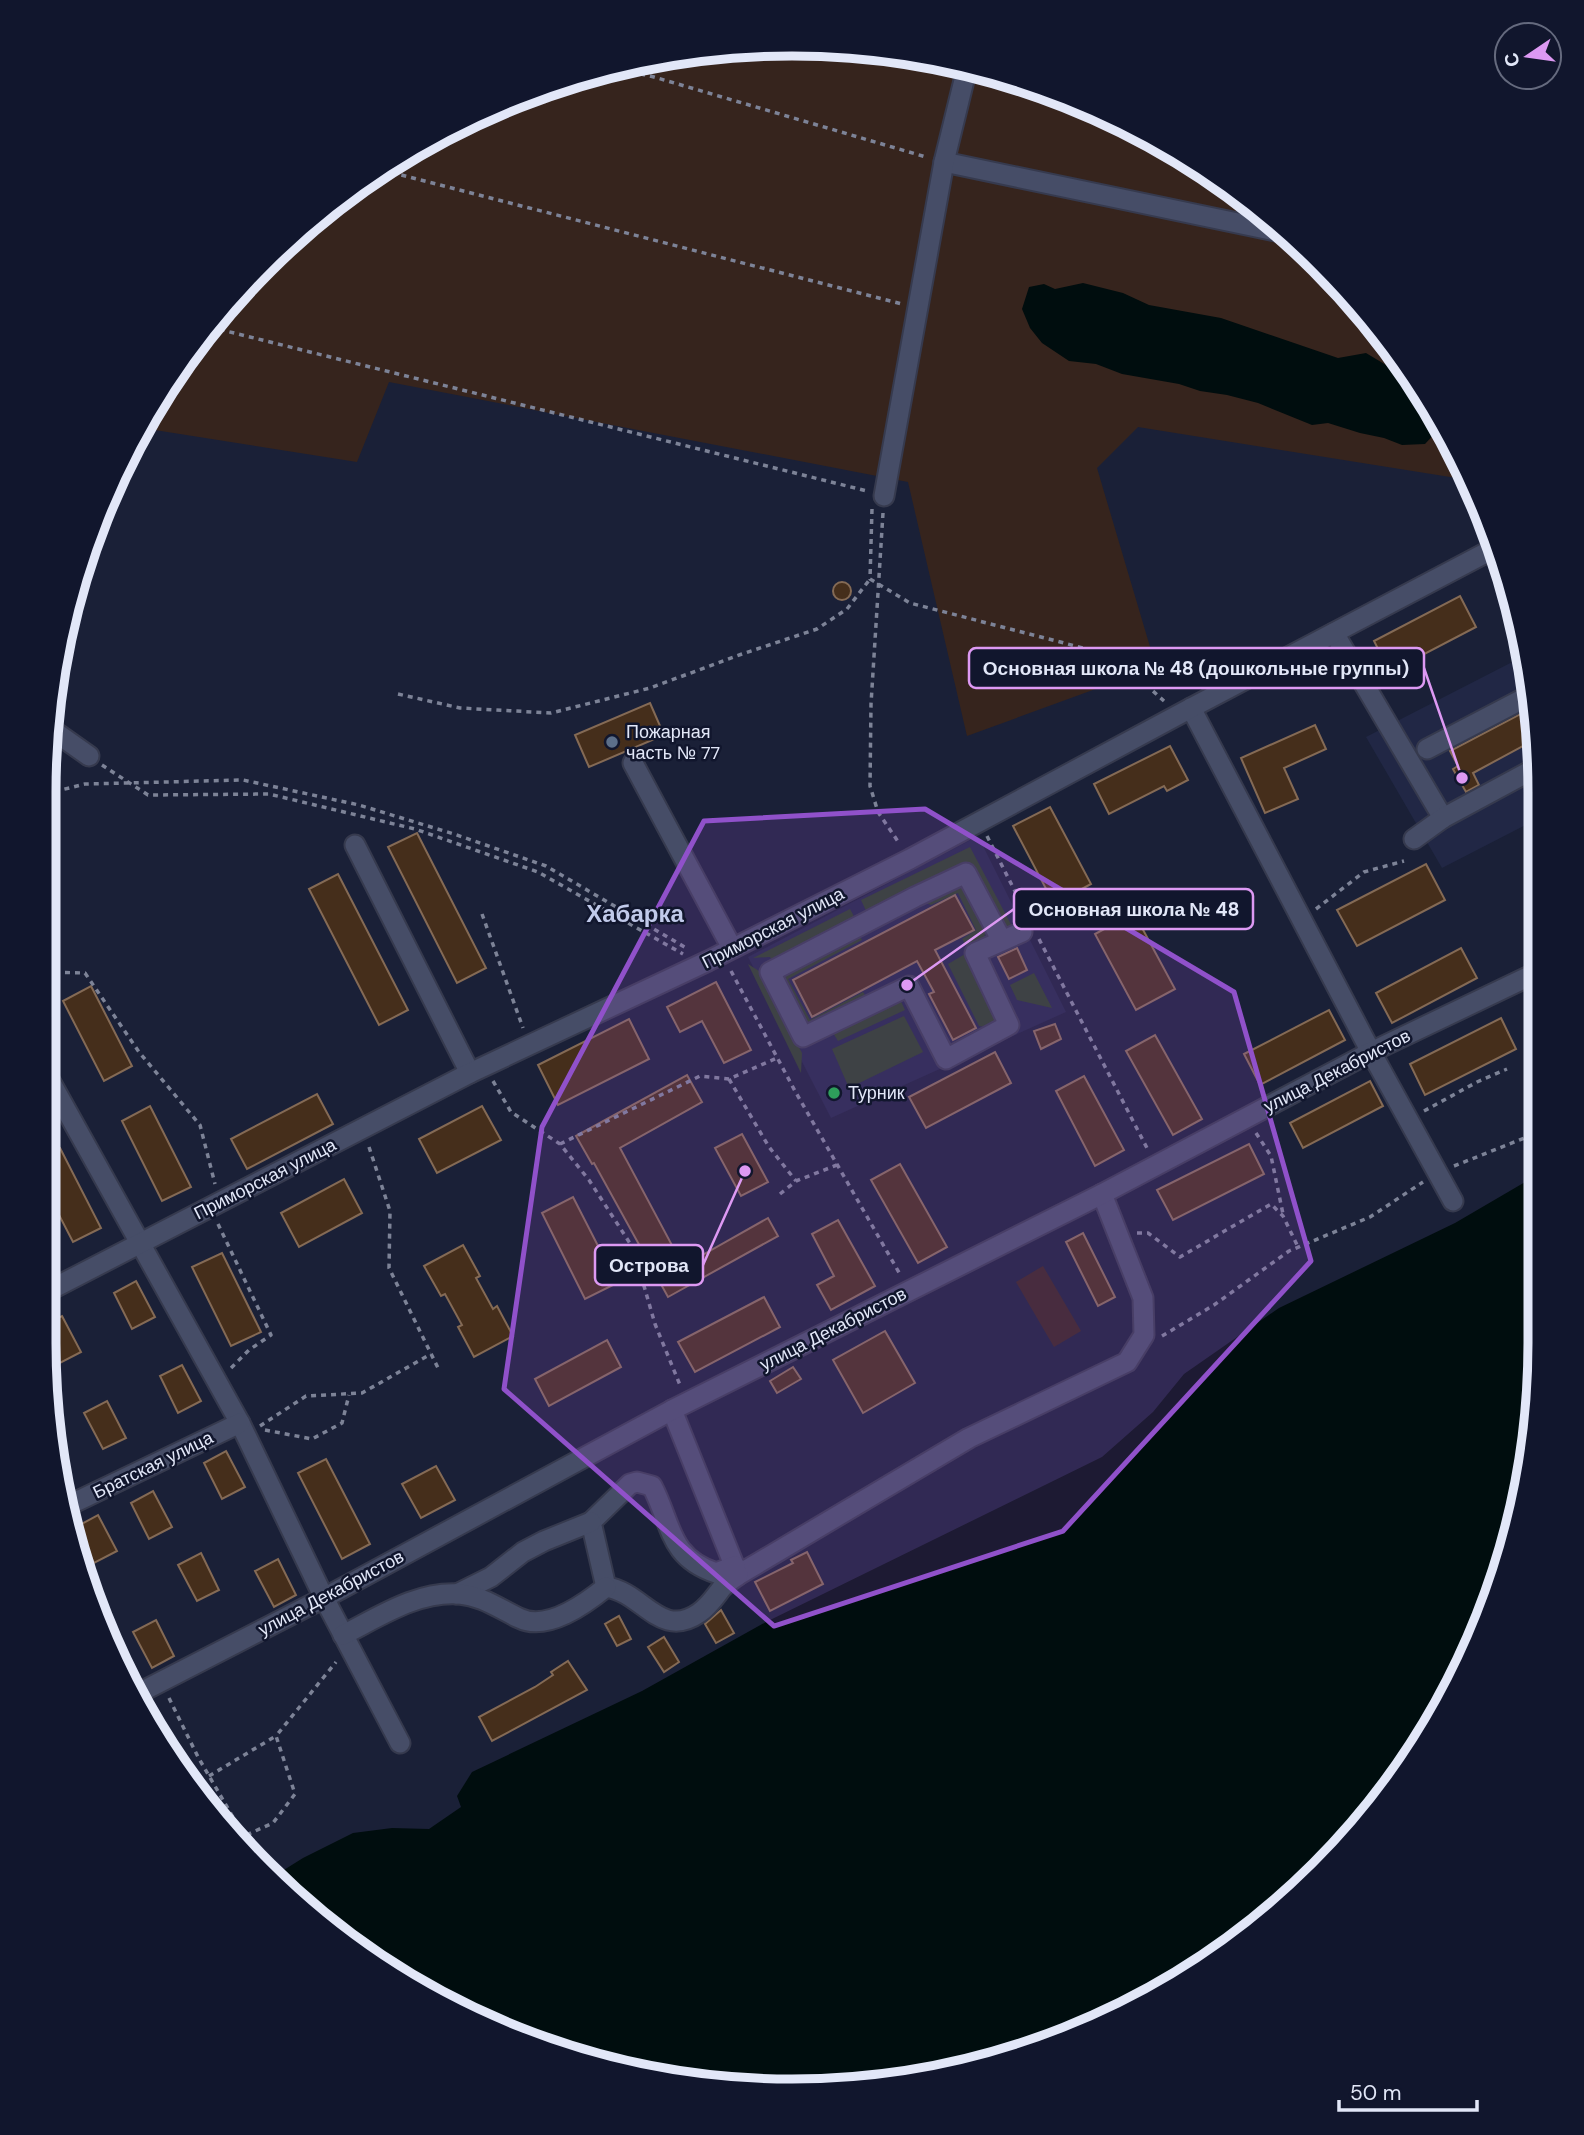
<svg xmlns="http://www.w3.org/2000/svg" width="1584" height="2135" font-family="'DM Sans',sans-serif">
<rect width="100%" height="100%" fill="#1a2037"/>
<!-- built -->
<g fill="#212745">
<polygon points="1524,656 1534,694 1535,820 1442,868 1366,737"/>
<polygon points="978,836 1066,1012 831,1118 748,957"/>
</g>
<!-- industrial -->
<g fill="#36241d">
<polygon points="743,45 890,50 1033,84 1166,144 1286,230 1386,337 1469,480 1138,427 1097,468 1156,667 967,736 908,482 389,382 357,462 142,428 170,376 263,263 337,198 461,121 599,69"/>
<polygon points="1043,1266 1081,1331 1054,1347 1016,1282"/>
</g>
<!-- green -->
<g fill="#2a3f25">
<polygon points="970,847 1014,930 1005,934 968,865 868,915 861,900"/>
<polygon points="960,882 988,926 983,940 968,948 962,939 976,930 958,893 931,905 926,903 923,898"/>
<polygon points="850,909 856,920 774,964 770,957 753,958"/>
<polygon points="857,931 862,940 788,979 810,1020 863,992 867,998 809,1027 800,1023 780,971"/>
<polygon points="965,954 1000,1020 994,1029 979,1026 948,964"/>
<polygon points="748,964 759,971 802,1053 801,1073"/>
<polygon points="1034,973 1052,1008 1017,1000 1010,985"/>
<polygon points="899,997 905,1010 838,1041 833,1033"/>
<polygon points="904,1016 923,1052 849,1088 832,1049"/>
</g>
<!-- water -->
<g fill="#000d0e">
<polygon points="1083,283 1123,293 1149,305 1221,318 1338,358 1366,353 1396,371 1404,369 1439,429 1425,444 1402,445 1384,438 1360,433 1328,423 1312,425 1258,403 1227,395 1200,391 1179,384 1122,374 1096,364 1069,361 1042,343 1030,328 1022,309 1029,287 1044,284 1055,289"/>
<polygon points="1537,1175 1539,1392 1501,1583 1440,1717 1354,1837 1247,1937 1078,2034 985,2066 841,2090 646,2077 461,2014 376,1965 271,1878 303,1858 353,1833 392,1828 429,1829 461,1807 457,1796 472,1772 642,1691 766,1622 1102,1457 1153,1412 1184,1374 1279,1308 1455,1223"/>
</g>
<!-- building -->
<g fill="#452e1b" stroke="#846a55" stroke-width="2">
<circle cx="842" cy="591" r="9"/>
<polygon points="1460,596 1476,627 1390,672 1374,641"/>
<polygon points="650,703 664,735 589,767 575,735"/>
<polygon points="1534,707 1534,740 1473,773 1479,785 1466,792 1453,769 1458,766 1450,751"/>
<polygon points="1315,725 1326,749 1284,768 1298,799 1265,813 1241,758"/>
<polygon points="1170,746 1188,780 1167,791 1164,786 1109,814 1094,784"/>
<polygon points="1050,807 1091,884 1054,904 1013,826"/>
<polygon points="417,833 486,968 457,983 388,847"/>
<polygon points="1426,864 1445,900 1357,946 1337,910"/>
<polygon points="338,874 408,1010 379,1025 309,889"/>
<polygon points="955,895 974,930 935,950 976,1028 953,1040 929,994 934,992 917,961 812,1017 793,980"/>
<polygon points="1134,913 1175,989 1136,1010 1095,934"/>
<polygon points="1017,948 1027,970 1009,979 998,957"/>
<polygon points="1461,948 1477,978 1392,1023 1376,993"/>
<polygon points="716,982 751,1050 724,1063 702,1021 680,1032 667,1007"/>
<polygon points="91,986 132,1066 104,1081 63,1001"/>
<polygon points="1329,1010 1345,1040 1260,1085 1244,1054"/>
<polygon points="1501,1018 1516,1049 1425,1095 1410,1064"/>
<polygon points="629,1019 649,1059 558,1105 538,1065"/>
<polygon points="1055,1024 1061,1039 1041,1049 1034,1031"/>
<polygon points="1155,1035 1202,1119 1173,1135 1126,1051"/>
<polygon points="995,1052 1011,1083 926,1128 909,1097"/>
<polygon points="687,1075 702,1102 620,1148 683,1266 768,1218 778,1236 668,1297 594,1163 592,1164 576,1136"/>
<polygon points="1084,1076 1124,1150 1095,1166 1056,1091"/>
<polygon points="1370,1081 1383,1106 1303,1148 1290,1123"/>
<polygon points="317,1094 333,1124 247,1169 231,1139"/>
<polygon points="150,1106 191,1187 162,1201 122,1121"/>
<polygon points="482,1106 501,1140 437,1173 419,1139"/>
<polygon points="742,1134 768,1182 741,1196 715,1148"/>
<polygon points="1249,1144 1264,1174 1173,1220 1157,1190"/>
<polygon points="60,1148 101,1228 73,1242 44,1186 44,1156"/>
<polygon points="900,1164 947,1247 918,1263 871,1180"/>
<polygon points="344,1179 362,1213 299,1247 281,1213"/>
<polygon points="573,1197 617,1283 585,1299 542,1213"/>
<polygon points="838,1220 875,1286 831,1310 817,1285 834,1276 812,1234"/>
<polygon points="1083,1233 1115,1297 1098,1306 1066,1242"/>
<polygon points="463,1245 480,1276 476,1278 493,1309 497,1306 513,1336 474,1357 458,1327 462,1325 445,1294 441,1296 424,1266"/>
<polygon points="222,1253 261,1332 231,1346 192,1267"/>
<polygon points="136,1281 155,1317 132,1329 114,1293"/>
<polygon points="764,1297 780,1327 695,1372 678,1342"/>
<polygon points="62,1316 81,1352 58,1364 44,1335 44,1326"/>
<polygon points="885,1331 915,1383 863,1413 833,1360"/>
<polygon points="607,1340 621,1367 549,1406 535,1379"/>
<polygon points="182,1365 201,1401 178,1413 160,1376"/>
<polygon points="793,1367 801,1379 777,1393 770,1381"/>
<polygon points="107,1401 126,1438 103,1449 84,1413"/>
<polygon points="226,1451 245,1487 222,1499 204,1463"/>
<polygon points="326,1459 370,1544 342,1559 298,1473"/>
<polygon points="436,1466 455,1500 421,1518 402,1484"/>
<polygon points="153,1491 172,1527 149,1539 131,1503"/>
<polygon points="98,1515 117,1551 94,1563 76,1527"/>
<polygon points="807,1552 823,1584 770,1611 755,1582 793,1563 791,1560"/>
<polygon points="201,1553 219,1590 197,1601 178,1565"/>
<polygon points="278,1559 296,1595 274,1607 255,1571"/>
<polygon points="721,1610 734,1633 716,1643 705,1624"/>
<polygon points="619,1616 631,1639 617,1646 605,1624"/>
<polygon points="156,1620 174,1656 152,1668 133,1632"/>
<polygon points="664,1637 679,1662 664,1672 648,1647"/>
<polygon points="568,1661 587,1690 492,1741 479,1717 535,1687 553,1675 551,1672"/>
</g>
<g fill="none" stroke-linecap="round" stroke-linejoin="round">
<defs>
<g id="minor">
<polyline points="944,162 1290,234"/>
<polyline points="884,496 944,162 967,68"/>
<polyline points="1334,633 1443,818"/>
<polyline points="1191,708 1371,1052 1453,1201"/>
<polyline points="48,727 89,756"/>
<polyline points="1427,749 1534,693"/>
<polyline points="633,763 732,948"/>
<polyline points="1414,839 1443,818 1534,769"/>
<polyline points="355,845 470,1073"/>
<polyline points="1002,941 966,873 915,897 770,972 803,1037 909,986 946,1059 1009,1025 975,953 1022,932"/>
<polyline points="44,1070 240,1423 324,1598 400,1743"/>
<polyline points="44,1270 53,1288"/>
<polyline points="44,1293 470,1073 708,961 910,859 1191,708 1495,548"/>
<polyline points="672,1410 738,1575 969,1438 1127,1362 1144,1335 1143,1298 1102,1194"/>
<polyline points="65,1507 240,1423"/>
<path d="M735 1566 716 1573C668 1557 672 1524 652 1486L637 1482 630 1484 591 1522 606 1587C643 1592 660 1640 699 1613 709 1606 714 1598 721 1589 725 1584 733 1579 738 1575"/>
<polyline points="457,1594 491,1577 523,1552 544,1541 591,1522"/>
<path d="M343 1635C379 1617 417 1591 459 1594 482 1596 498 1608 519 1618 547 1632 585 1604 606 1587"/>
<polyline points="135,1695 324,1598 672,1410 1102,1194 1371,1052 1536,973"/>
</g>
</defs>
<!-- minor casing -->
<use href="#minor" stroke="#363a4e" stroke-width="23"/>
<!-- path -->
<g stroke="#7d8397" stroke-width="3.5" stroke-dasharray="5 5" stroke-linecap="butt">
<polyline points="611,67 654,77 926,157"/>
<polyline points="640,73 644,62"/>
<polyline points="382,170 902,304"/>
<polyline points="210,327 867,491"/>
<polyline points="872,509 870,579 910,603 1114,656 1164,701"/>
<polyline points="883,513 871,704 870,786 878,812 899,843"/>
<polyline points="398,694 460,708 551,713 650,688 742,654 817,629 847,609 870,579"/>
<polyline points="102,765 148,795 269,794 415,829 538,872 683,954"/>
<polyline points="45,794 85,784 243,780 359,805 454,834 546,866 688,949"/>
<polyline points="987,836 1026,913"/>
<polyline points="1316,909 1364,872 1404,861"/>
<polyline points="482,914 523,1028"/>
<polyline points="1039,939 1148,1150"/>
<polyline points="731,971 795,1091 901,1276"/>
<polyline points="45,972 85,973 139,1052 200,1125 215,1184"/>
<polyline points="729,1079 769,1147 796,1181"/>
<polyline points="493,1081 511,1112 560,1144 589,1180 633,1248 655,1324 680,1385"/>
<polyline points="1424,1111 1477,1082 1507,1069"/>
<polyline points="1256,1133 1271,1156 1283,1214"/>
<polyline points="560,1144 700,1076 729,1079 777,1058"/>
<polyline points="369,1147 390,1211 389,1268 438,1368"/>
<polyline points="1454,1166 1537,1133"/>
<polyline points="780,1194 796,1181 837,1165"/>
<polyline points="218,1224 271,1335 249,1350 231,1368"/>
<polyline points="1137,1233 1148,1233 1180,1257 1271,1204 1283,1216 1298,1247"/>
<polyline points="1162,1336 1214,1305 1289,1251 1370,1217 1423,1182"/>
<polyline points="260,1426 306,1396 362,1393 431,1354"/>
<polyline points="265,1430 312,1439 342,1423 349,1395"/>
<polyline points="169,1698 198,1757 244,1836 273,1823 295,1794 276,1736 336,1662"/>
<polyline points="209,1776 276,1736"/>
</g>
<!-- minor -->
<use href="#minor" stroke="#464d67" stroke-width="19"/>
</g>
<!-- marked area -->
<path fill="#9051ca" fill-opacity="0.2" stroke="#9051ca" stroke-width="5" stroke-linejoin="round" d="M925 809 1234 992 1311 1261 1063 1531 774 1626 504 1389 542 1127 704 821Z"/>
<!-- markers -->
<circle fill="#5c6f8a" stroke="#11162d" stroke-width="2.5" cx="612" cy="742" r="7"/>
<circle fill="#2e9e5b" stroke="#11162d" stroke-width="2.5" cx="834" cy="1093" r="7"/>
<g text-anchor="middle" stroke-width="5" stroke-linejoin="round" paint-order="stroke">
<!-- poi labels -->
<g font-size="18" fill="#e2e7f8" stroke="#11162d" text-anchor="start">
<text x="626" y="738">Пожарная<tspan x="626" dy="21">часть № 77</tspan></text>
<text x="848" y="1099">Турник</text>
</g>
<!-- street labels -->
<g font-size="18" fill="#e2e7f8" stroke="#11162d">
<text transform="translate(773 928) rotate(-27)" y="6">Приморская улица</text>
<text transform="translate(1337 1071) rotate(-27)" y="6">улица Декабристов</text>
<text transform="translate(265 1179) rotate(-27)" y="6">Приморская улица</text>
<text transform="translate(833 1329) rotate(-27)" y="6">улица Декабристов</text>
<text transform="translate(153 1465) rotate(-26)" y="6">Братская улица</text>
<text transform="translate(331 1593) rotate(-28)" y="6">улица Декабристов</text>
</g>
<!-- district labels -->
<g font-size="24" font-weight="bold" fill="#c1caea" stroke="#11162d">
<text x="635" y="922">Хабарка</text>
</g>
</g>
<!-- crop -->
<path d="M0 0H1584V2135H0ZM792 56H792A736 736 0 0 1 1528 792V1343A736 736 0 0 1 792 2079H792A736 736 0 0 1 56 1343V792A736 736 0 0 1 792 56Z" fill="#11162d" fill-rule="evenodd"/>
<path fill="none" stroke="#e2e7f8" stroke-width="9" d="M792 56H792A736 736 0 0 1 1528 792V1343A736 736 0 0 1 792 2079H792A736 736 0 0 1 56 1343V792A736 736 0 0 1 792 56Z"/>
<!-- callouts -->
<path fill="none" stroke="#dd99f3" stroke-width="2.5" d="M1462 778L1424 668M907 985L1014 909M745 1171L703 1265"/>
<g fill="#dd99f3" stroke="#11162d" stroke-width="2.5">
<circle cx="1462" cy="778" r="7"/>
<circle cx="907" cy="985" r="7"/>
<circle cx="745" cy="1171" r="7"/>
</g>
<g fill="#11162d" stroke="#dd99f3" stroke-width="2.5">
<rect x="969" y="648" width="455" height="40" rx="7"/>
<rect x="1014" y="889" width="239" height="40" rx="7"/>
<rect x="595" y="1245" width="108" height="40" rx="7"/>
</g>
<g font-size="19" text-anchor="middle" font-weight="bold" fill="#e2e7f8">
<text x="1196" y="675">Основная школа № 48 (дошкольные группы)</text>
<text x="1134" y="916">Основная школа № 48</text>
<text x="649" y="1272">Острова</text>
</g>
<!-- north arrow -->
<g transform="translate(1528 56) rotate(257)"><circle r="33" fill="#11162d" stroke="#656a7e" stroke-width="2"/>
<path d="M0-5L12 26L0 18L-12 26Z" fill="#dd99f3"/>
<text y="-10" font-size="19" font-weight="bold" text-anchor="middle" fill="#e2e7f8">С</text>
</g>
<!-- scale -->
<path d="M1339 2100v10h138v-10" fill="none" stroke="#e2e7f8" stroke-width="3.5"/>
<text x="1350" y="2100" font-size="21" fill="#e2e7f8" stroke="#11162d" stroke-width="5" paint-order="stroke">50 m</text>
</svg>
